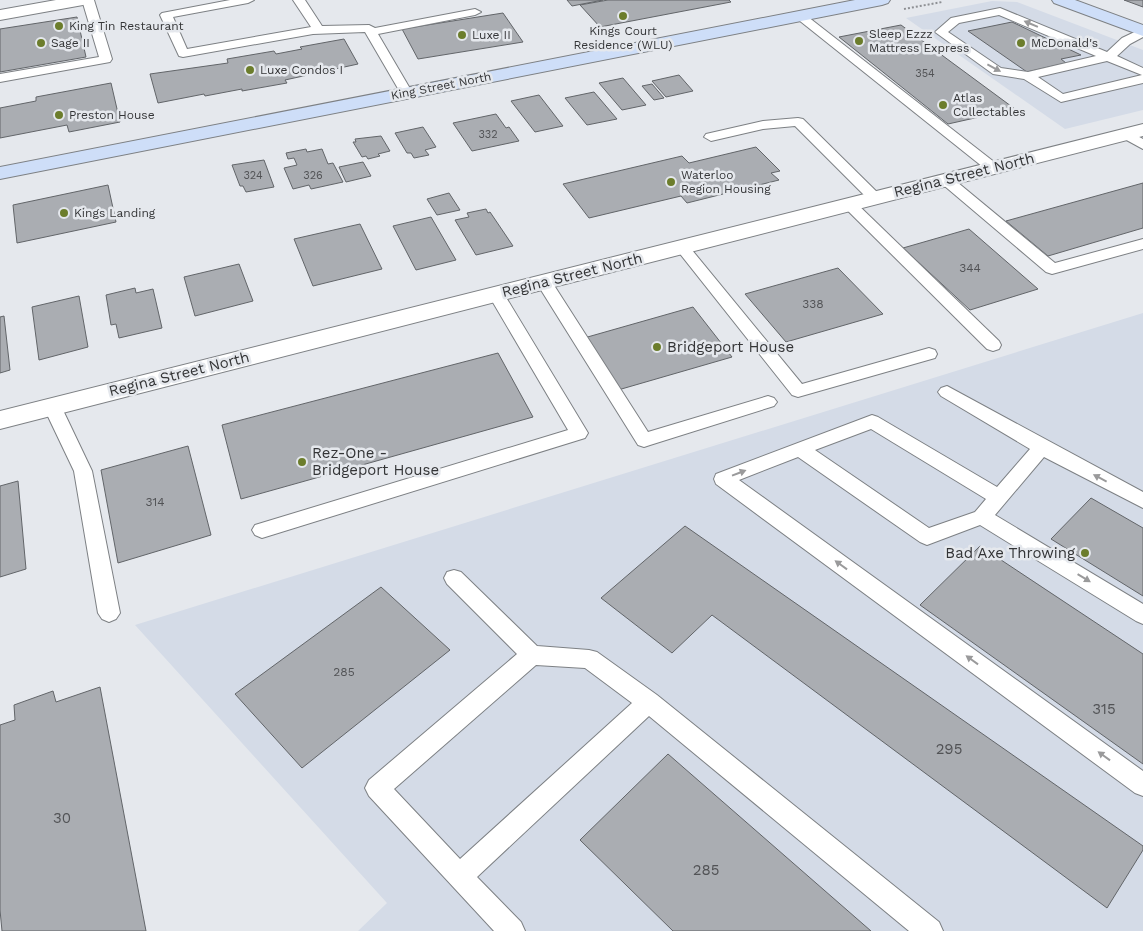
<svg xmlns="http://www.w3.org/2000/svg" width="1143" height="931" font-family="'Work Sans',sans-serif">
<rect width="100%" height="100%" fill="#e5e8ed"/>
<!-- built -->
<g fill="#d4dbe7">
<polygon points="992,1 1017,2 1143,50 1143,110 1065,129 906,18"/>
<polygon points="1143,313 1143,931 358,931 387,903 135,625"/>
</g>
<!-- building -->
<g fill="#aaadb2" stroke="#626569">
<polygon points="567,0 603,0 572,6"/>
<polygon points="608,0 729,0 731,2 600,27 580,5"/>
<polygon points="1124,0 1143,0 1143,7"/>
<polygon points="503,13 523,42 418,59 402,29"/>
<polygon points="77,17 86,57 0,72 0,29"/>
<polygon points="1012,22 1081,55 1061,59 1066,63 1027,72 968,31"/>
<polygon points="901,25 1015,109 948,124 839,37"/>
<polygon points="344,39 358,64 285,80 287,83 242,91 242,89 205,96 204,94 158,103 150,74 228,63 227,59 274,51 276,54 302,49 300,47"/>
<polygon points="679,75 693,91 666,97 652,81"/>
<polygon points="623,78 646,105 622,110 599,83"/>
<polygon points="111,83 120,122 69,132 67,125 0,138 0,108 36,101 36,97"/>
<polygon points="652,84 664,98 654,100 642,86"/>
<polygon points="594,92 617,119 587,125 565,98"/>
<polygon points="539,95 563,126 535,132 511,101"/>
<polygon points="496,114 506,128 509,127 519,141 472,151 453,123"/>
<polygon points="423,127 436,147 425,150 429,155 414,158 411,153 407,153 395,133"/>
<polygon points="381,136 390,151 378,154 380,156 368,159 366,156 362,157 353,142 356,142 355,139"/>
<polygon points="756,147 780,171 771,173 779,180 687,203 681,196 589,218 563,184 682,156 689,163"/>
<polygon points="306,149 307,152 322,149 328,164 333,163 343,182 311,189 309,185 293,189 284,168 297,165 294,158 288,159 286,153"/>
<polygon points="264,160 274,187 246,192 243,186 240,186 232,165"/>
<polygon points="363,162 371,176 346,182 339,167"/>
<polygon points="1143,183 1143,228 1048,256 1006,221"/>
<polygon points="108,185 116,222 17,243 13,205"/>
<polygon points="449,193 460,210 437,215 427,199"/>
<polygon points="486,209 488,213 490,212 513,246 476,255 455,220 469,217 467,213"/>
<polygon points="431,217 456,260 416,270 393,226"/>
<polygon points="360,224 382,269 313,286 294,239"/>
<polygon points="969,229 1038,289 970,310 903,248"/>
<polygon points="239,264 253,301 195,316 184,277"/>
<polygon points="838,268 883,314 786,342 745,294"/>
<polygon points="135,288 136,293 153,289 162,328 119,338 116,324 111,325 106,295"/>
<polygon points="79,296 88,347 39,360 32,307"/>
<polygon points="693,307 732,357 618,390 584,338"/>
<polygon points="4,316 10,370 0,373 0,317"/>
<polygon points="498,353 533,417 241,499 222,425"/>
<polygon points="188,446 211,535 118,563 101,470"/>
<polygon points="18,481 26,569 0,577 0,486"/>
<polygon points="1091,498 1143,528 1143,596 1051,539"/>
<polygon points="685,526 1143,846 1143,850 1107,908 712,615 672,653 601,598"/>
<polygon points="980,546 1143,654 1143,764 920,605"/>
<polygon points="381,587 450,650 302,768 235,694"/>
<polygon points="100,687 146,931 2,931 0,910 0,725 15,720 14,705 53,691 56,702"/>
<polygon points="668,754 871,931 673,931 580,840"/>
</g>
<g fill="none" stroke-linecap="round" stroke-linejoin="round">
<defs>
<g id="service">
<polygon points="82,0 94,0 112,59 110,62 0,82 0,74 99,57"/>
<polygon points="230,0 254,0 248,3 173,17 187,49 311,27 293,0 305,0 322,26 369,25 375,28 475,9 481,12 475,15 378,34 412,92 406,96 400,92 365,32 313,34 183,57 179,56 160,15 162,13"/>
<path d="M1000 8 1107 52 1122 38 1143 28V37L1130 44 1117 56 1143 68V83L1061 102 1024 79 993 74 935 32 951 18ZM999 15 1096 56 1028 72 1001 68 948 32 959 23ZM1107 61 1142 75 1063 94 1038 77Z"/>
<polygon points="799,12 803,13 998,165 1000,168 998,171 988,171 795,17 793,15"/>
<polygon points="798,118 803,119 880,195 882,198 880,201 870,201 795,126 763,129 711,141 704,137 706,134 763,121"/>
<polygon points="1126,130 1143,139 1143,149 1121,137 1119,134 1121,131"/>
<polygon points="946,176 951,177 1055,263 1143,239 1143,249 1052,274 1046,272 941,183 939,180 941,177"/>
<polygon points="849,200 854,201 999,341 1001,345 999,349 993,351 987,349 844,207 842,204 844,201"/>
<polygon points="682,242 687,244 802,384 929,348 935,350 937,354 935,358 798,397 792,395 677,250 674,247 677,244"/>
<polygon points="544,277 550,279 648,432 768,396 774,398 777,402 774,406 650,445 644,447 638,445 536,282 538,279"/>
<polygon points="496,289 502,290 504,294 585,428 588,433 585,438 262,538 255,535 252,530 255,525 568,430 488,294 490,290"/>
<path d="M947 386 1143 492V508L1044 457 995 515 1143 604V624L1136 621 980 525 927 545 920 542 798 457 739 480 1143 771V796L1135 793 716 484 714 479 716 474 872 415 878 417 997 487 1030 449 941 396 938 392 941 388ZM871 429 986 499 975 512 929 528 815 450Z"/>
<polygon points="52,400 58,402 61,406 92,471 120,613 116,619 109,622 102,619 98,613 74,471 43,406 46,402"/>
<path d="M454 570 461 572 537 646 589 650 597 652 657 695 939 922 943 931H909L649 716 477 877 521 922 525 931H494L369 796 365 788 369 780 517 654 447 584 444 578 447 572ZM536 665 585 668 632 703 460 859 394 789Z"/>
</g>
<polygon id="minor" points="56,0 91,0 89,3 83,5 0,20 0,10"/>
<polygon id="tertiary" points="1143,124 1143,136 0,429 0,411"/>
<g id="secondary">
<polygon points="855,0 890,0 888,3 882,5 0,179 0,167"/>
<polygon points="1052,0 1075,0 1143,25 1143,36 1054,3"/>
</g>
</defs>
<!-- service casing -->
<use href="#service" stroke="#7d8084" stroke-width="2"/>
<!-- minor casing -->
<use href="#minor" stroke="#7d8084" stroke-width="2"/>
<!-- tertiary casing -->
<use href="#tertiary" stroke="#7d8084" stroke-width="2"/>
<!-- secondary casing -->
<use href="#secondary" stroke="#7d8084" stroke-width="2"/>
<!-- path -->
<polyline stroke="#8e9094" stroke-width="2" stroke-dasharray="2 2" stroke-linecap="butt" points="904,9 942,2"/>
<!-- service -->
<use href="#service" fill="#fff" fill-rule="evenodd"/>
<!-- minor -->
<use href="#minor" fill="#fff" fill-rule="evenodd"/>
<!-- tertiary -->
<use href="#tertiary" fill="#fff" fill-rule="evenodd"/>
<!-- secondary -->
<use href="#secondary" fill="#cedef8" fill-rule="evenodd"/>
</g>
<!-- one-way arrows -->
<defs><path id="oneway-solid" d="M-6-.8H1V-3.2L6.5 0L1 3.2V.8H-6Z" transform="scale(1.25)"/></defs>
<g fill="#9a9a9b">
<use href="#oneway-solid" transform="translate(1031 24) rotate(-157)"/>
<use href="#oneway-solid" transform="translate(994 68) rotate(28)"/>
<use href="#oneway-solid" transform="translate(739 473) rotate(-21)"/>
<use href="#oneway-solid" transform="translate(1100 478) rotate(-152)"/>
<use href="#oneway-solid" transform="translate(841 565) rotate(-144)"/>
<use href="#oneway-solid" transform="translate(1084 578) rotate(31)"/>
<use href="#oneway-solid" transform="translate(972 660) rotate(-144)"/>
<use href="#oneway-solid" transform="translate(1104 756) rotate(-144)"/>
</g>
<!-- markers -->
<g fill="#6c7d2c" stroke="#e5e8ed" stroke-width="2">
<circle cx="623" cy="16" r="5"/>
<circle cx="59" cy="26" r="5"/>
<circle cx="462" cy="35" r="5"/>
<circle cx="859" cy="41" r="5"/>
<circle cx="41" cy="43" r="5"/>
<circle cx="1021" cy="43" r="5"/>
<circle cx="250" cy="70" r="5"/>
<circle cx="943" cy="105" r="5"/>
<circle cx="59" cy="115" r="5"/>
<circle cx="671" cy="182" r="5"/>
<circle cx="64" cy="213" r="5"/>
<circle cx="657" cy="347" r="5"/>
<circle cx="302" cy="462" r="5"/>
<circle cx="1085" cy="553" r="5"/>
</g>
<g text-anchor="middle" stroke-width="5" stroke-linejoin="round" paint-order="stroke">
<!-- far-number labels -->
<g font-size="11" fill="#525356">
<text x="925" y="77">354</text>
<text x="488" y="138">332</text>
<text x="253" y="179">324</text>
<text x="313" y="179">326</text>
</g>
<!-- far-poi labels -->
<g font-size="12" fill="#343537" stroke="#e5e8ed" text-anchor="start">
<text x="69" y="30">King Tin Restaurant</text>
<text x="623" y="35" text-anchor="middle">Kings Court<tspan x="623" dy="14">Residence (WLU)</tspan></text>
<text x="869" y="38">Sleep Ezzz<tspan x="869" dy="14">Mattress Express</tspan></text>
<text x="472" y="39">Luxe II</text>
<text x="51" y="47">Sage II</text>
<text x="1031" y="47">McDonald's</text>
<text x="260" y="74">Luxe Condos I</text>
<text x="953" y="102">Atlas<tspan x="953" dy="14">Collectables</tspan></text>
<text x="69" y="119">Preston House</text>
<text x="681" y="179">Waterloo<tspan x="681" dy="14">Region Housing</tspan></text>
<text x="74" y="217">Kings Landing</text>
</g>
<!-- far-street labels -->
<g font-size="12" fill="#343537" stroke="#e5e8ed">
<text transform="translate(441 86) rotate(-11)" y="4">King Street North</text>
</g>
<!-- number labels -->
<g font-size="12" fill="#525356">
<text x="970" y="272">344</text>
<text x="813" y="308">338</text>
<text x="155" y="506">314</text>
<text x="344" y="676">285</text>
</g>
<!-- street labels -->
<g font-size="15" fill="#343537" stroke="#e5e8ed">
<text transform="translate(964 175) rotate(-14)" y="5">Regina Street North</text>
<text transform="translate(572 275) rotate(-14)" y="5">Regina Street North</text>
<text transform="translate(179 374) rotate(-14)" y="5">Regina Street North</text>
</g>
<!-- poi labels -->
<g font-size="15" fill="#343537" stroke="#e5e8ed" text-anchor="start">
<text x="667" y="352">Bridgeport House</text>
<text x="312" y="458">Rez-One -<tspan x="312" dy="17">Bridgeport House</tspan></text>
<text x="1075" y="558" text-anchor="end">Bad Axe Throwing</text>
</g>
<!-- near-number labels -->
<g font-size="15" fill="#525356">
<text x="1104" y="714">315</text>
<text x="949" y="754">295</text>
<text x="62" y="823">30</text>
<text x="706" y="875">285</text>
</g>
</g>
</svg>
